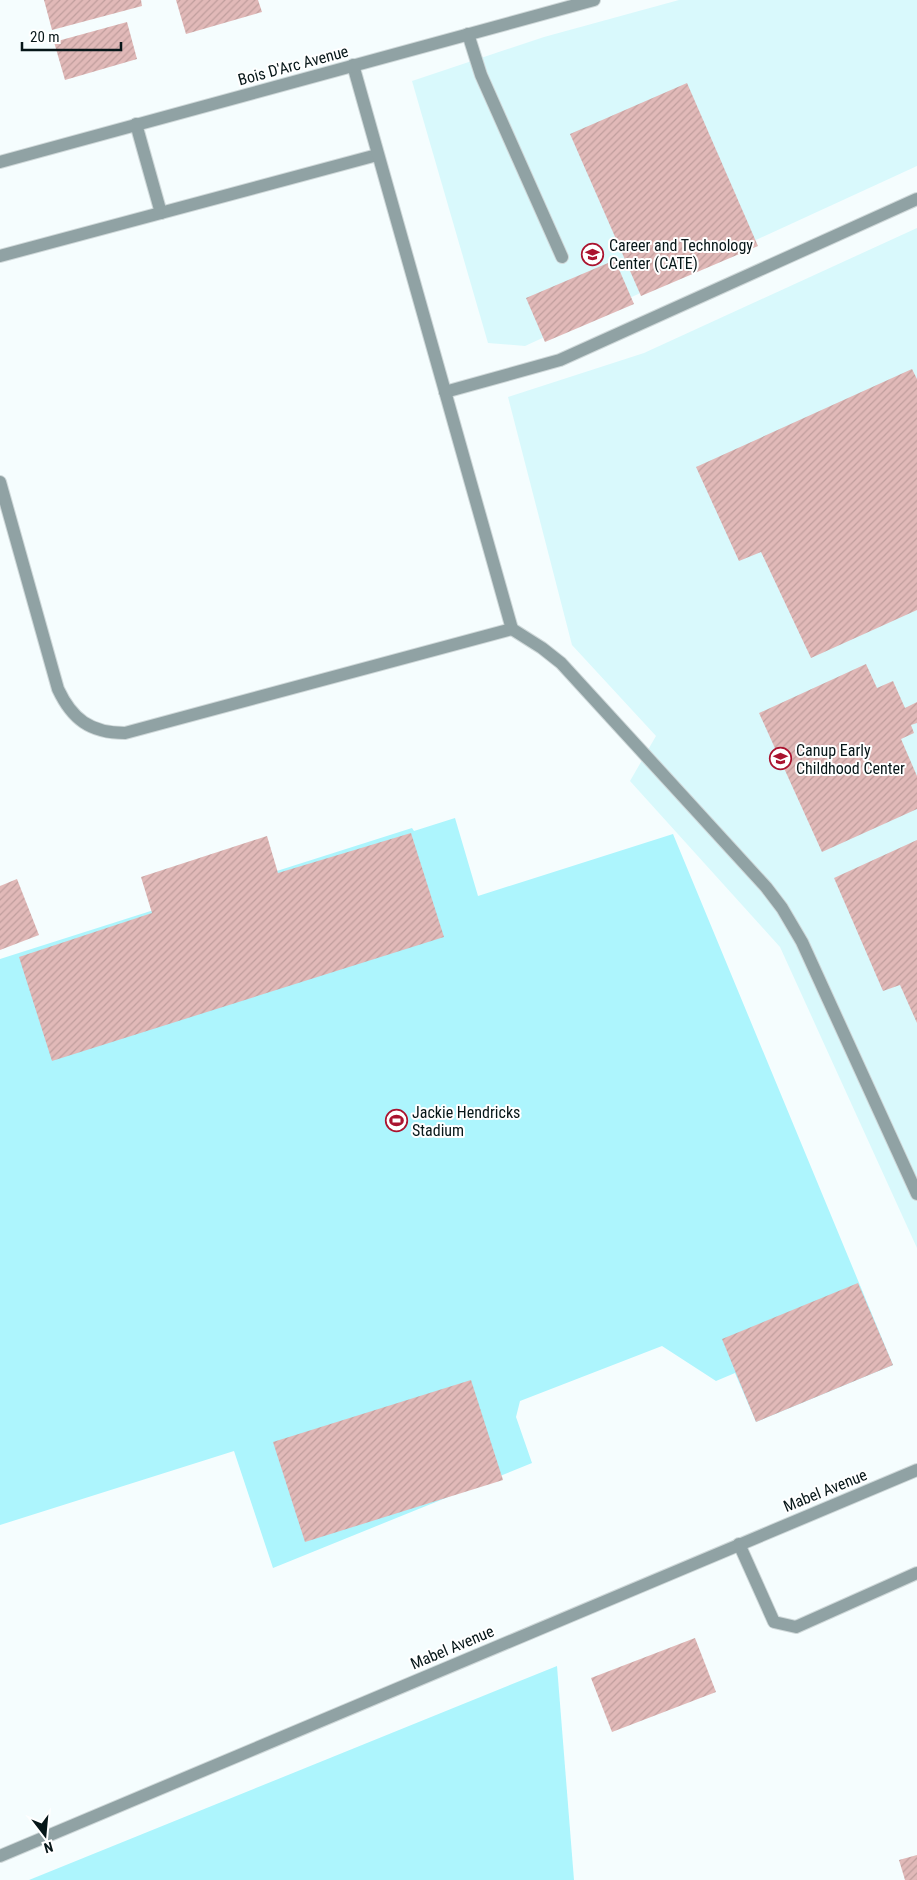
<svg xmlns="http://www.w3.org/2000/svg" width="917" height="1880" font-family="'Roboto Condensed',sans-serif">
<defs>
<pattern id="building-hatch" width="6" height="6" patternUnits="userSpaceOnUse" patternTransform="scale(1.25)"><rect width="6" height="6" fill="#e1b9b8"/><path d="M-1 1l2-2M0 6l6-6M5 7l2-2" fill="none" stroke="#c09e9d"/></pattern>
</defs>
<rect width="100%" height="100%" fill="#f5fdfe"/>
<!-- built -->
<g fill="#d9f9fc">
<polygon points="679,0 917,0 917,166 525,346 488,343 412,81 544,37"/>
<polygon points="917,228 917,1248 780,947 630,781 656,736 572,645 508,397 644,353"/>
</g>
<!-- grass -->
<g fill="#adf5fd">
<polygon points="455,818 478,896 673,834 893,1365 756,1422 735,1373 716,1381 662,1346 520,1401 516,1417 532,1463 273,1568 234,1451 0,1525 0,959 412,828 414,831"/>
<polygon points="557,1666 574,1880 29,1880"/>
</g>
<!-- building -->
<g fill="url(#building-hatch)">
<polygon points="44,0 141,0 142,6 52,30"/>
<polygon points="176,0 258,0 262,12 186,34"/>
<polygon points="127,22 137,59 65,80 54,42"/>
<polygon points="687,83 758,246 641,296 570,134"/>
<polygon points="615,260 634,304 545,342 526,298"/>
<polygon points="912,369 917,379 917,610 811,658 761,552 739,561 696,467"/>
<polygon points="866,664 877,688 893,681 905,708 917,702 917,723 911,725 914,733 901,739 917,776 917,809 822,852 759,713"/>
<polygon points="411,833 444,937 52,1061 19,957 152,913 141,877 267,836 278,873"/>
<polygon points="917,840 917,1023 900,985 883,991 834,878"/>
<polygon points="17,879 39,935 0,950 0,886"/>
<polygon points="858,1283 893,1365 756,1422 722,1339"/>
<polygon points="471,1380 503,1480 305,1542 273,1442"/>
<polygon points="695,1638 716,1692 612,1732 591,1678"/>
<polygon points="917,1855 917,1880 905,1880 899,1860"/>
</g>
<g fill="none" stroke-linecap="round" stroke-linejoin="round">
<defs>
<g id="service">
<polyline points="468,34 481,75 562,257"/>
<polyline points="136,124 161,213"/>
<polyline points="0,256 377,155"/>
<polyline points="445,392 560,360 917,199"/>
<path d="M0 482 58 689C72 719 90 733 125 733L512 629 353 65"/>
<polyline points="512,629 542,648 561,663 766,887 782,908 802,942 917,1194"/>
<polyline points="739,1544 774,1622 796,1627 917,1573"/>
</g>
<g id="minor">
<polyline points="0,162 594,0"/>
<polyline points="0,1856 917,1470"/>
</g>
</defs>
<!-- service casing -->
<use href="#service" stroke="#cfd8d9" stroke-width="14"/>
<!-- minor casing -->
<use href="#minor" stroke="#cfd8d9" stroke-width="14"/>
<!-- service -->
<use href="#service" stroke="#90a2a4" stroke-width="12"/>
<!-- minor -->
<use href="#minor" stroke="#90a2a4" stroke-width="12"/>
</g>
<!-- icons -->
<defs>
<symbol id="school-ring" viewBox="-11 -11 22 22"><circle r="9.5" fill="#fff" stroke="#aa132f" stroke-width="1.5"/><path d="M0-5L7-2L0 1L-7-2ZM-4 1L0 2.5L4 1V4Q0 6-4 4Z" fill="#aa132f"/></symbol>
<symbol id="stadium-ring" viewBox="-11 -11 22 22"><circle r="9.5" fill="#fff" stroke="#aa132f" stroke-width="1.5"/><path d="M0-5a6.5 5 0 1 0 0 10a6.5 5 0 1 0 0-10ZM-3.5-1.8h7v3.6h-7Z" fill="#aa132f"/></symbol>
</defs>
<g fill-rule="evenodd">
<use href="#school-ring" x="580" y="242" width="25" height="25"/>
<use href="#school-ring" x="768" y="746" width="25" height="25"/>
<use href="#stadium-ring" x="384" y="1108" width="25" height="25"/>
</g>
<g text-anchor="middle" stroke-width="4" stroke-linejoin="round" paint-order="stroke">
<!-- street labels -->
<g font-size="16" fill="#061618" stroke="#fff">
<text transform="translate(293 65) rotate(-15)" y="6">Bois D'Arc Avenue</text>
<text transform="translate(825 1490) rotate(-22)" y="6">Mabel Avenue</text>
<text transform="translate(452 1647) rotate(-23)" y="6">Mabel Avenue</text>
</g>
<!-- poi labels -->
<g font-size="16" fill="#061618" stroke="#fff" text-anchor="start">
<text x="609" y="251">Career and Technology<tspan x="609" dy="18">Center (CATE)</tspan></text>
<text x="796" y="756">Canup Early<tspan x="796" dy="18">Childhood Center</tspan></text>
<text x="412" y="1118">Jackie Hendricks<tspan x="412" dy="18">Stadium</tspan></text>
</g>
</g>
<!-- north arrow -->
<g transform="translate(45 1835) rotate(164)" stroke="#ffffff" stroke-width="4" paint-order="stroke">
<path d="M0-4L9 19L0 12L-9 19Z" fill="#061618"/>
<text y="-8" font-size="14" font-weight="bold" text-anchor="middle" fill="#061618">N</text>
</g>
<!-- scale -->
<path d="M22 42v8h99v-8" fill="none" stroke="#061618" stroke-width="2.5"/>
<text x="30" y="42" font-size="15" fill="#061618" stroke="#ffffff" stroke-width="4" paint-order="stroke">20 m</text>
</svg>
